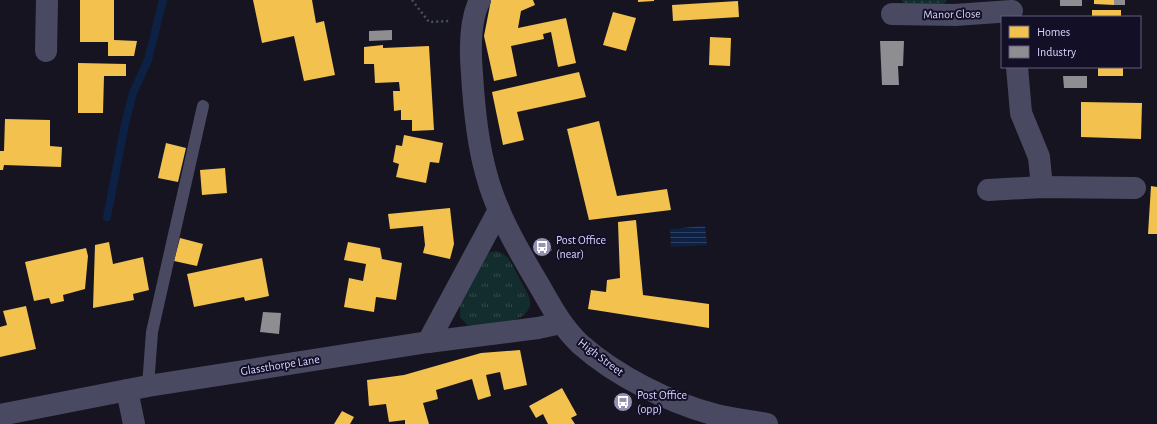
<svg xmlns="http://www.w3.org/2000/svg" width="1157" height="424" font-family="'Alegreya Sans',sans-serif">
<defs>
<pattern id="grass-tufts" width="24" height="20" patternUnits="userSpaceOnUse"><rect width="24" height="20" fill="#132c2d"/><path d="M3 7l-1-3M5 7V3M7 7l1-3M15 17l-1-3M17 17v-4M19 17l1-3" fill="none" stroke="#354a4c"/></pattern>
<pattern id="park-dots" width="8" height="8" patternUnits="userSpaceOnUse"><rect width="8" height="8" fill="#132c2d"/><path d="M2 2h.1M6 6h.1" fill="none" stroke="#354a4c" stroke-width="1.8" stroke-linecap="round"/></pattern>
<pattern id="water-rules" width="6" height="5" patternUnits="userSpaceOnUse"><rect width="6" height="5" fill="#0d2144"/><path d="M0 2.5h6" fill="none" stroke="#304060"/></pattern>
</defs>
<rect width="100%" height="100%" fill="#161421"/>
<!-- grass -->
<path fill="url(#grass-tufts)" d="M497 251C509 255 513 265 518 276 522 284 529 293 530 301 533 325 483 326 467 325L460 317V305L483 256 491 252Z"/>
<!-- park -->
<polygon fill="url(#park-dots)" points="901,0 947,0 941,6 907,7"/>
<!-- water -->
<polygon fill="url(#water-rules)" points="705,226 707,245 671,247 670,229"/>
<!-- homes -->
<g fill="#f2c14e">
<polygon points="80,0 114,0 114,40 137,41 134,56 108,56 108,42 80,42"/>
<polygon points="253,0 312,0 316,23 324,21 335,75 304,81 294,36 262,43"/>
<polygon points="491,0 533,0 535,5 521,11 518,28 566,18 576,63 558,67 551,32 543,34 544,39 511,46 517,76 494,81 484,36"/>
<polygon points="638,0 654,0 654,1 638,2"/>
<polygon points="1094,0 1114,0 1114,5 1094,4"/>
<polygon points="738,1 739,17 673,21 672,5"/>
<rect x="1092" y="10" width="29" height="7"/>
<polygon points="613,12 636,18 626,51 603,45"/>
<polygon points="710,37 731,38 730,66 709,65"/>
<polygon points="383,45 383,48 429,46 434,130 412,131 412,120 401,120 401,110 394,111 393,91 400,91 399,82 375,83 374,64 364,64 364,47"/>
<polygon points="78,63 126,64 126,76 104,76 103,113 78,113"/>
<rect x="1098" y="67" width="25" height="9"/>
<polygon points="579,72 586,97 517,112 524,140 503,145 492,92"/>
<polygon points="1081,102 1142,103 1141,139 1081,137"/>
<polygon points="5,119 50,120 50,146 62,147 61,167 4,165 3,170 0,170 0,151 4,151"/>
<polygon points="599,121 617,196 667,189 671,210 589,220 567,129"/>
<polygon points="404,135 443,143 439,163 430,162 426,183 396,177 399,164 393,162 396,145 402,146"/>
<polygon points="166,143 186,148 178,182 158,178"/>
<polygon points="225,168 227,193 202,195 200,170"/>
<polygon points="1151,186 1157,187 1157,234 1148,234"/>
<polygon points="450,208 454,244 450,259 423,253 425,245 423,226 390,229 388,214"/>
<polygon points="636,220 643,295 709,304 709,328 588,309 591,290 606,292 607,280 620,278 618,222"/>
<polygon points="180,238 203,244 197,266 174,261"/>
<polygon points="545,239 552,250 543,255 536,243"/>
<polygon points="109,242 113,264 143,257 149,290 133,294 134,300 93,308 95,245"/>
<polygon points="348,242 380,248 382,259 402,263 396,300 376,297 374,312 344,307 349,278 363,281 366,264 344,260"/>
<polygon points="86,248 88,256 85,289 63,295 64,301 51,304 49,298 34,301 25,262"/>
<polygon points="262,258 269,296 245,301 244,297 194,307 187,274"/>
<polygon points="26,306 36,349 0,357 0,327 7,325 3,311"/>
<polygon points="520,350 527,385 504,390 500,372 486,375 491,396 478,400 472,379 436,390 438,399 423,403 429,424 405,424 405,420 389,422 386,404 369,406 367,380 404,375 481,353"/>
<polygon points="562,388 577,415 571,418 575,424 548,424 543,414 536,418 529,406"/>
<polygon points="342,411 354,417 350,424 334,424"/>
</g>
<!-- industry -->
<g fill="#8d8d92">
<rect x="1060" y="0" width="22" height="6"/>
<rect x="1114" y="0" width="11" height="5"/>
<polygon points="392,30 392,40 369,41 369,31"/>
<polygon points="880,41 904,41 903,66 898,66 899,85 882,85"/>
<polygon points="1063,76 1087,76 1087,88 1064,88"/>
<polygon points="263,312 281,313 279,334 260,332"/>
</g>
<g fill="none" stroke-linecap="round" stroke-linejoin="round">
<!-- stream -->
<polyline stroke="#0d2144" stroke-width="8" points="107,217 125,124 133,93 148,60 163,0"/>
<!-- path -->
<polyline stroke="#44505f" stroke-width="2.5" stroke-dasharray="2 3" stroke-linecap="butt" points="412,0 429,22 449,21"/>
<!-- lane -->
<polyline stroke="#4a4962" stroke-width="12" points="148,386 152,332 203,106"/>
<!-- street -->
<g stroke="#4a4962" stroke-width="22">
<path d="M480 0C469 21 470 51 472 74 474 107 477 141 486 173 496 212 518 250 539 285 551 306 562 327 580 344 616 376 670 403 716 415 732 419 750 421 767 424"/>
<polyline points="892,14 955,15 1012,11"/>
<polyline points="46,51 47,0"/>
<polyline points="1017,67 1021,113 1039,157 1042,187"/>
<polyline points="988,190 1042,187 1135,188"/>
<polyline points="428,342 499,210"/>
<polyline points="127,390 134,424"/>
<polyline points="0,415 148,386 428,342 538,328 561,323"/>
</g>
</g>
<!-- icons -->
<defs>
<symbol id="bus-disc" viewBox="-11 -11 22 22"><circle r="9.5" fill="#9591b1" stroke="#130f26"/><path d="M-5-6H5V4H4V6H2V4H-2V6H-4V4H-5ZM-3.5-4V0h7V-4ZM-3.5 1.2v1.5H-2V1.2ZM2 1.2v1.5H3.5V1.2Z" fill="#fff"/></symbol>
</defs>
<g fill-rule="evenodd">
<use href="#bus-disc" x="531" y="236" width="22" height="22"/>
<use href="#bus-disc" x="612" y="391" width="22" height="22"/>
</g>
<g text-anchor="middle" stroke-width="4" stroke-linejoin="round" paint-order="stroke">
<!-- street labels -->
<g font-size="12" fill="#d9d4ff" stroke="#130f26">
<text transform="translate(952 14) rotate(-1)" y="4">Manor Close</text>
<text transform="translate(601 357) rotate(37)" y="4">High Street</text>
<text transform="translate(280 365) rotate(-9)" y="4">Glassthorpe Lane</text>
</g>
<!-- poi labels -->
<g font-size="12" fill="#d9d4ff" stroke="#130f26" text-anchor="start">
<text x="556" y="244">Post Office<tspan x="556" dy="14">(near)</tspan></text>
<text x="637" y="399">Post Office<tspan x="637" dy="14">(opp)</tspan></text>
</g>
</g>
<!-- legend -->
<rect x="1001" y="16" width="140" height="52" fill="#130f26" stroke="#625e7d"/>
<rect x="1009" y="26" width="20" height="12" fill="#f2c14e" stroke="#625e7d"/>
<text x="1037" y="36" font-size="12" fill="#d9d4ff">Homes</text>
<rect x="1009" y="46" width="20" height="12" fill="#8d8d92" stroke="#625e7d"/>
<text x="1037" y="56" font-size="12" fill="#d9d4ff">Industry</text>
</svg>
